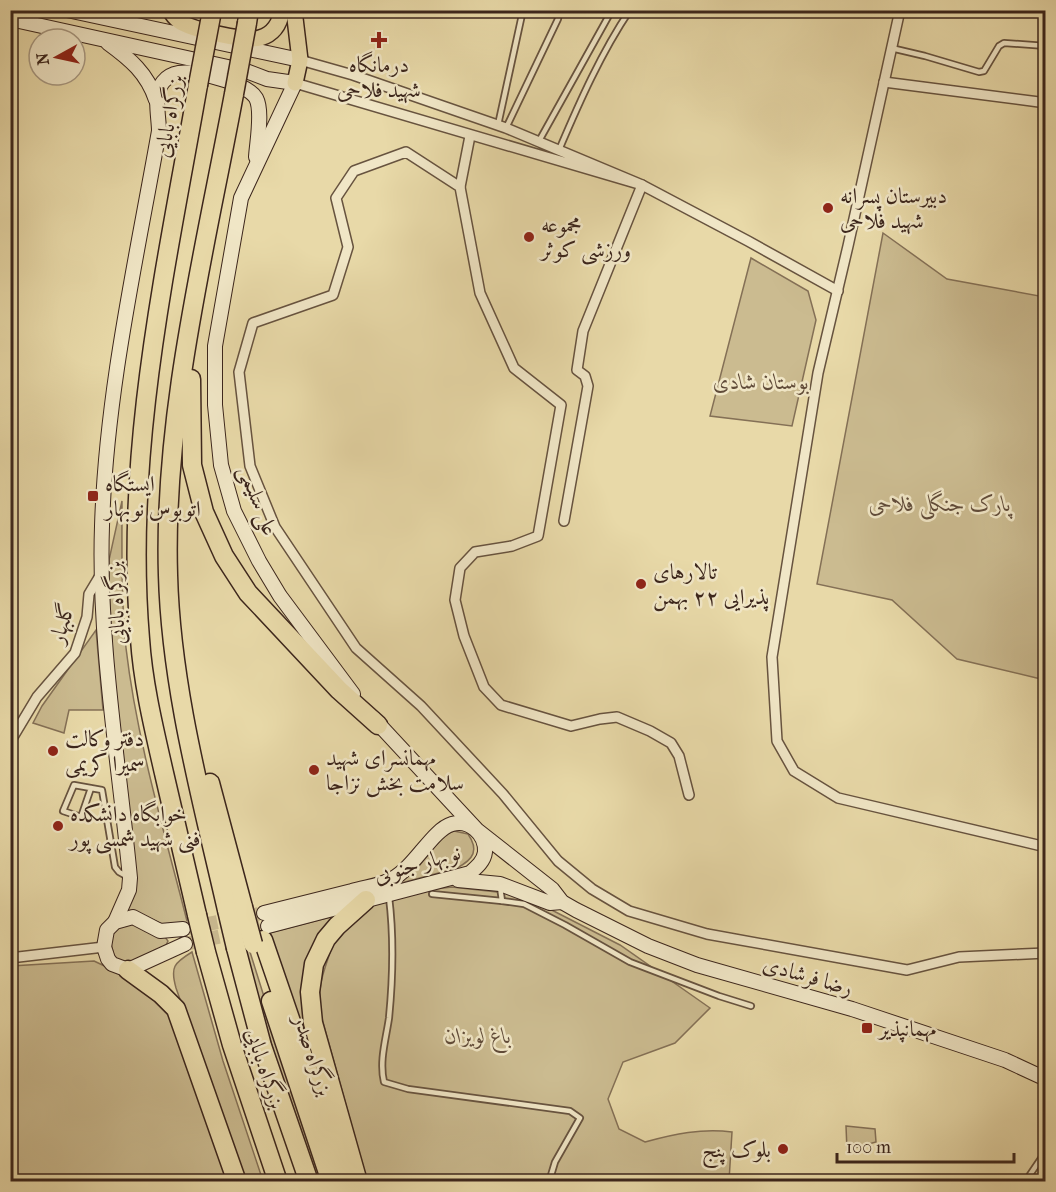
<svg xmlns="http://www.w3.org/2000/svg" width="1056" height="1192" font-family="'IM FELL French Canon',Amiri,serif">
<rect width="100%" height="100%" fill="#e8d9a8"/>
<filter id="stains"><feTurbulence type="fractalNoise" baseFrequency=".00333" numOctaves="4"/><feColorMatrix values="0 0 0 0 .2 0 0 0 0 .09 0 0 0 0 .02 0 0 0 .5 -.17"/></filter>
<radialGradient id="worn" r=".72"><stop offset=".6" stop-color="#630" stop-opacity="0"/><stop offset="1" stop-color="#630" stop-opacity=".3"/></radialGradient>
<!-- green -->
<g fill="#cbbb90" stroke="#847056" stroke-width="1.5">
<polygon points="883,233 947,279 1045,297 1045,680 957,659 892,600 817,584"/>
<polygon points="751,258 808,291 816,320 792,426 710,416"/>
<path d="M122 501C122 550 121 599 126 648 137 742 165 834 188 925L171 928 138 913 122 912C132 905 135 895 136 882L115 692 109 590V560Z"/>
<polygon points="96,630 103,710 69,710 64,733 33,723 42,706"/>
<path d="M203 771 250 952 293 1089 326 1181H317C290 1107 266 1030 246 954 230 893 217 832 203 771Z"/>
<path d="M454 831 468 834C479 850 474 859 457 868L394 885 419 866 445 834Z"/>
<path d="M452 887 506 893 540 904 620 945 710 1008 675 1043 623 1062 608 1099 619 1129 645 1142C674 1134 702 1128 732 1132L729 1181H367L321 1015C315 979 329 964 336 931 346 924 356 915 366 909 388 896 427 889 452 887Z"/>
<polygon points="342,914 312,956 334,1118 265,934"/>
<polygon points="129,923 165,937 168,941 166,945 131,964 117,960 114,956 110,939 116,929"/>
<path d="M192 952 223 1061 263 1181H247L233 1149 176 988C170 967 174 963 192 952Z"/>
<path d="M94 961C124 975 154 990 171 1019L230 1181 11 1182V966Z"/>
<polygon points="846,1126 875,1129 876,1142 847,1150"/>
</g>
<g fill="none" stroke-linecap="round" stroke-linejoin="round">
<!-- secondary-tunnel -->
<g stroke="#c6b58c" stroke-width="14" stroke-dasharray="14 7" stroke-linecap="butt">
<polyline points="183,929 264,913"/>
<polyline points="185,944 268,926"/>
</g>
<defs>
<g id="lane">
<polyline points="891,48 925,56 979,72 984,71 999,46 1004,43 1046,46"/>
<polyline points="498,125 523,10"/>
<polyline points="506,128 558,19 560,10"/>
<polyline points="539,141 612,10"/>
<path d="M559 150C579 103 601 53 630 10"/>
<polyline points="91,788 81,817 63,811 74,785 102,790 115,867 119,872 128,877"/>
<polyline points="432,894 502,901 500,887"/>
<path d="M389 897C394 937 393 977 389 1018 386 1039 379 1061 384 1082L408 1089 570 1111 580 1118 555 1162 549 1182"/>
<polyline points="502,901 524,904 565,925 630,962 719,996 751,1006"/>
<polyline points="1025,1182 1046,1151"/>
</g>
<g id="street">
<polyline points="900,10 848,246 818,373 772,657 777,741 794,771 838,798 1046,847"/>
<polyline points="884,82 1039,102 1046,105"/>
<polyline points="295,83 642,185 506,128 353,75 300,60"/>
<polyline points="460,187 470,136"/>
<polyline points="564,521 588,386 585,376 577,370 583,331 642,185 748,241 838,291"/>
<polyline points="10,742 37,697 75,653 87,617 89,594 101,574"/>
<polyline points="689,795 679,756 671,743 650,731 617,717 600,719 571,726 501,705 484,687 464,636 455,600 460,568 475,552 512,546 538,536 561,405 514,368 480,293 460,187 406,152 354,171 336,198 348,247 333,295 253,323 239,372 250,466 275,527 356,648 421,706 503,794 558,861 592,889 629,911 707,934 907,970 959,957 1046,953"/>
<polyline points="10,958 104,947"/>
</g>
<g id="secondary">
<polyline points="67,10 300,60"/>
<polyline points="10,19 246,71 267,79 295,83 241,198 215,346 215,405 221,465 234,511 259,561 280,596 353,694"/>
<path d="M108 43C130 59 147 73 156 100"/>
<polyline points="373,718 477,830 552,889 562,902 576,910 648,946 697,965 852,1009 1005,1060 1046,1079"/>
<polyline points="458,880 500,884 550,903 562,902"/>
<path d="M264 913C293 906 323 898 352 891 365 887 380 886 392 879 415 867 432 830 452 824 469 819 486 834 485 852 484 861 477 867 470 873L268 926"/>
<path d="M115 922 129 890 130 878C119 762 98 641 102 526 106 393 136 261 159 131 159 117 153 94 163 82 167 77 173 74 179 73 196 70 247 83 256 98 263 111 257 141 256 157"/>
<polyline points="183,929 160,931 133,917 115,922 107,930 104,947 108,959 112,964 128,970 185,944"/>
</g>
<g id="primary">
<path d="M170 10C172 14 175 18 179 21 192 30 246 42 260 38 274 34 280 23 282 10"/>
<polyline points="294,10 300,60 295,83"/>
</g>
<g id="highway">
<polyline points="247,23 249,10"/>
<polyline points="191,379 192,465 204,512 224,556 248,593 339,690 378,725"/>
<polyline points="210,783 243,907"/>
<path d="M227 910C202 800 171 688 168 575 163 416 205 250 234 94"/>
<path d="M197 915C186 867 175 820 164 773 154 729 143 684 140 639 124 452 166 268 198 85"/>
<polyline points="263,940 346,1182"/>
<polyline points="236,948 262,1046 309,1182"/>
<polyline points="206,952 232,1045 278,1182"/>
<polyline points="128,970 161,994 176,1009 237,1182"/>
<polyline points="271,1001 331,1182"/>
<polyline points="358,1182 313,1023 310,992 314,964 326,939 337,926 366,900"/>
</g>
</defs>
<!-- lane casing -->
<use href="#lane" stroke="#67533f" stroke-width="8"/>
<!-- street casing -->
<use href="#street" stroke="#67533f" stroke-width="12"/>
<!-- secondary casing -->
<use href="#secondary" stroke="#3c261c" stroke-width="16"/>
<!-- primary casing -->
<use href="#primary" stroke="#3c261c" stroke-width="18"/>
<!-- highway casing -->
<use href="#highway" stroke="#3c261c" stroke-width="21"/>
<!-- lane -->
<use href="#lane" stroke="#f0e6c6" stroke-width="4.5"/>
<!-- street -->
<use href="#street" stroke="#f0e6c6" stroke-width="9"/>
<!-- secondary -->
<use href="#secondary" stroke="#f0e6c6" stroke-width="14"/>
<!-- primary -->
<use href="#primary" stroke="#e8d9a8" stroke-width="15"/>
<!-- highway -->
<use href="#highway" stroke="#e8d9a8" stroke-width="18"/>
<defs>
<g id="highway-bridge">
<polyline points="198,85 211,16"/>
<polyline points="234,94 247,23"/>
<polyline points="243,907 253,944"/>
<polyline points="227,910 236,948"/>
<polyline points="197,915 206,952"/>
</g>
</defs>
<!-- highway-bridge casing -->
<use href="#highway-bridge" stroke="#3c261c" stroke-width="21" stroke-linecap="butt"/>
<!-- highway-bridge -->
<use href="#highway-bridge" stroke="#e8d9a8" stroke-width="18"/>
</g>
<!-- markers -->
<g fill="#8f2418" stroke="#f0e6c6" stroke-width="2">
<path d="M376 31h6v6h6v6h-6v6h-6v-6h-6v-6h6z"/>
<circle cx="828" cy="208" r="6"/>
<circle cx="529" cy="237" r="6"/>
<rect x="87" y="490" width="12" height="12" rx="3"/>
<circle cx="641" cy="584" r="6"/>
<circle cx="53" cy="751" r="6"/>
<circle cx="314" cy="770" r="6"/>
<circle cx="58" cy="826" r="6"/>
<rect x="861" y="1022" width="12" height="12" rx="3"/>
<circle cx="783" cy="1149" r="6"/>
</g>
<g text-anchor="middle" stroke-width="5" stroke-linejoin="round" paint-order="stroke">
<!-- poi labels -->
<g font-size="22" fill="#3c261c" stroke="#f0e6c6" text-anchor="start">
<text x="379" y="72" text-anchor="middle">درمانگاه<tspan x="379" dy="25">شهید فلاحی</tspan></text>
<text x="840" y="203">دبیرستان پسرانه<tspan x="840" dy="25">شهید فلاحی</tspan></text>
<text x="541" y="232">مجموعه<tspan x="541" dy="25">ورزشی کوثر</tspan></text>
<text x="105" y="491">ایستگاه<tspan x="105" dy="25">اتوبوس نوبهار</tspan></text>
<text x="653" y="579">تالارهای<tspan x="653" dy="25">پذیرایی ۲۲ بهمن</tspan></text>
<text x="65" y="746">دفتر وکالت<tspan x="65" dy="25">سمیرا کریمی</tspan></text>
<text x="326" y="765">مهمانسرای شهید<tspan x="326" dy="25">سلامت بخش نزاجا</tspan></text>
<text x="70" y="821">خوابگاه دانشکده<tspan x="70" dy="25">فنی شهید شمسی پور</tspan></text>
<text x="879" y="1036">مهمانپذیر</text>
<text x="771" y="1157" text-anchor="end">بلوک پنج</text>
</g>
<!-- street labels -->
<g font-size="22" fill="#3c261c" stroke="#f0e6c6">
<text transform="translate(168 116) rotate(-80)" y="8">بزرگراه بابایی</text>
<text transform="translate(259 500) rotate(69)" y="8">علی سلیمی</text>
<text transform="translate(115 603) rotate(-93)" y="8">بزرگراه بابایی</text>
<text transform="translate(61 623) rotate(-73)" y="8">گلبهار</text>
<text transform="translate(417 863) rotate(-16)" y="8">نوبهار جنوبی</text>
<text transform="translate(808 975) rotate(16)" y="8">رضا فرشادی</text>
<text transform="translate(314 1055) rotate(72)" y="8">بزرگراه صدر</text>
<text transform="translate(266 1068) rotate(72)" y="8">بزرگراه بابایی</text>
</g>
<!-- park labels -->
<g font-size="22" font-style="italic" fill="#604b39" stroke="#f0e6c6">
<text x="761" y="389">بوستان شادی</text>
<text x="940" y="511">پارک جنگلی فلاحی</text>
<text x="478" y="1043">باغ لویزان</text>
</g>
</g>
<!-- margin -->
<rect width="1056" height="1192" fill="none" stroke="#e8d9a8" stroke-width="36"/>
<rect x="12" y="12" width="1032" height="1168" fill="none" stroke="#3c261c" stroke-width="3"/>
<rect x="18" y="18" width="1020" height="1156" fill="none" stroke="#3c261c" stroke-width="1.5"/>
<!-- north arrow -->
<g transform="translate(57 57) rotate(262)"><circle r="28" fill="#f0e6c6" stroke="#a89982" stroke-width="1.5"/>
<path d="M0-4.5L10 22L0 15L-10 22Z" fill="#8f2418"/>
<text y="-9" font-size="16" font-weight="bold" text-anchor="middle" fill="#3c261c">N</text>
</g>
<!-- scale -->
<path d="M837 1153v9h177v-9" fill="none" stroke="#3c261c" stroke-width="3"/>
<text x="846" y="1153" font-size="18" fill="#3c261c" stroke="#f0e6c6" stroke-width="4.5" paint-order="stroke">100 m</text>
<rect width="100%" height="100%" filter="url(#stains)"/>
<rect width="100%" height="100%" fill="url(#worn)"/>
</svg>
